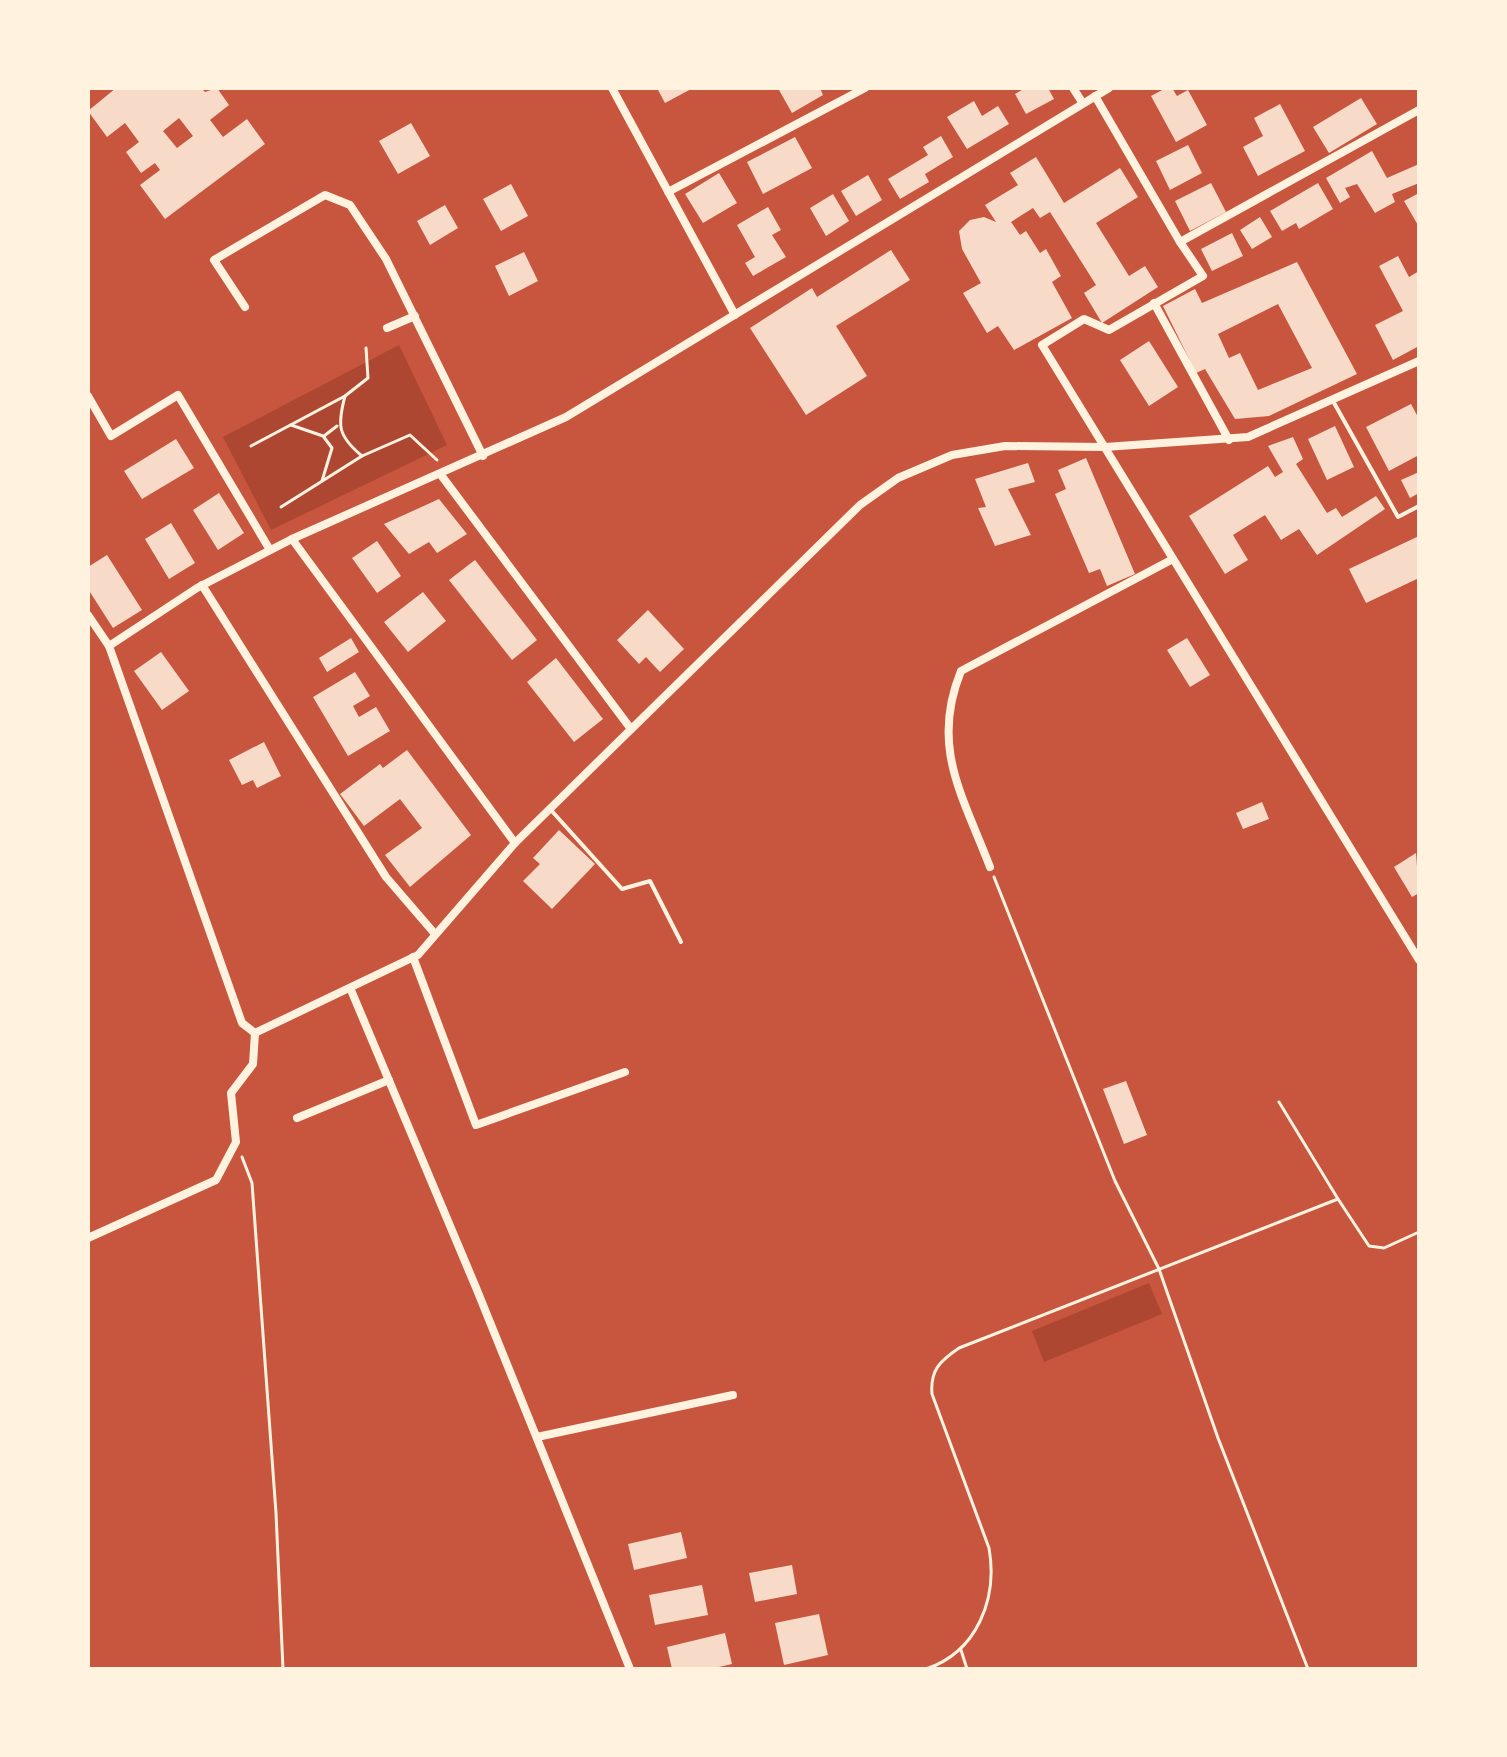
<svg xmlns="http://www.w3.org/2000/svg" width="1507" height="1757" font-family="Poppins,sans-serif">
<rect width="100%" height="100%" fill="#c8553d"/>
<!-- green -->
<g fill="#ae4732">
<polygon points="399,345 447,445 271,530 223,437"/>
<polygon points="1149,1283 1162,1314 1044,1362 1032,1331"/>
</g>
<!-- building -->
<g fill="#f7dbc8" fill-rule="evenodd">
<path d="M116 88H201L205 92 217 88 229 105 210 120 223 137 247 119 265 144 165 219 140 185 160 170 155 163 141 173 126 152 139 142 125 123 107 137 88 111ZM179 118 193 136 177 148 163 131Z"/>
<polygon points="657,88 693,88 665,103"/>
<polygon points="783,88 820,88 823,95 792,113 779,90"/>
<polygon points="1025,88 1048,88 1054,99 1026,114 1015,94"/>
<polygon points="1166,88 1172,88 1177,96 1188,90 1207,125 1176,142 1151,96"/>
<polygon points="1361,98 1377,124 1329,153 1313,127"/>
<polygon points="974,101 982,116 998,106 1009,124 967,149 947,117"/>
<polygon points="1280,104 1305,151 1258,176 1243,147 1263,136 1254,118"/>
<polygon points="411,123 430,156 398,174 379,141"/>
<polygon points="941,136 953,157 925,174 929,182 900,199 888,179 928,155 923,147"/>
<polygon points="795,137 812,168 763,194 747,162"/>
<polygon points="1188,145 1202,173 1170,190 1156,161"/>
<polygon points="1372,151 1387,178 1419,164 1419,183 1392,194 1395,202 1375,213 1357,184 1345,188 1350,197 1340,203 1326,178"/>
<polygon points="1036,157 1064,203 1120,168 1138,197 1096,223 1129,276 1145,266 1158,287 1102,323 1084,293 1096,285 1050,212 1040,218 1033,208 1011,222 1020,235 1026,231 1040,253 1046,249 1061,276 1052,282 1072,318 1014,350 998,326 987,333 963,293 981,283 962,249 959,231 970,220 984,217 996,222 985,205 1018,185 1010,173"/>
<polygon points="719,173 737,203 703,223 685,194"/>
<polygon points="868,175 882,200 856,216 841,191"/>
<polygon points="1211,183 1226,212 1190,231 1175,201"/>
<polygon points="1318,183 1333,209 1299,229 1296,223 1282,231 1270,211"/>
<polygon points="511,184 528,216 501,231 483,199"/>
<polygon points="1419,193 1419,227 1404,201"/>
<polygon points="833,194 849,221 826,236 810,208"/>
<polygon points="445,205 458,228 430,245 417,221"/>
<polygon points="768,207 781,230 772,235 786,257 753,276 745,263 755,257 737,225"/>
<polygon points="1260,217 1272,237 1252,249 1240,230"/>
<polygon points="1232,233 1243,256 1212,271 1201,249"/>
<polygon points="891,250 910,280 836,326 867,376 806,415 750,328 812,288 817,297"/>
<polygon points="524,252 538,281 509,296 495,266"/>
<polygon points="1398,256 1409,277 1419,271 1419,346 1393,360 1375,325 1403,311 1379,266"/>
<path d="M1297 262 1357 374 1269 416 1235 419 1205 369 1196 373 1163 306 1195 289 1202 303ZM1278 304 1312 368 1258 390 1240 353 1229 358 1218 334Z"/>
<polygon points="1149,341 1178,387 1149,406 1120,360"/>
<polygon points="1411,404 1419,419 1419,455 1389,471 1366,427"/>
<polygon points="1335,426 1354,467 1327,480 1308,439"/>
<polygon points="1293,437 1303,459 1296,464 1327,513 1336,508 1342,517 1376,496 1385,509 1317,555 1299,529 1281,540 1265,515 1233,535 1248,560 1225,574 1189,516 1268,466 1275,477 1283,472 1268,446"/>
<polygon points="176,439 194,468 142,499 124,471"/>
<polygon points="1086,458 1135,574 1107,586 1100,569 1089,573 1055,494 1066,489 1058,470"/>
<polygon points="1028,463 1035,482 1008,489 1031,535 995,546 978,508 986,507 975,479"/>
<polygon points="1419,472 1419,493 1410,498 1401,480"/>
<polygon points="219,493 244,533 218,550 193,510"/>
<polygon points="439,499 467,534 437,553 429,542 409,554 384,524"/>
<polygon points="171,523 195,563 169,579 145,539"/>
<polygon points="1419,536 1419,578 1366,603 1349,569"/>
<polygon points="377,541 401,576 377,593 352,558"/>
<polygon points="107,555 142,610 113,628 88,589 88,567"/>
<polygon points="475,560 537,640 512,660 449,580"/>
<polygon points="423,592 446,621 408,652 384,622"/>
<polygon points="648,610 684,649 660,672 646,657 639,664 617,640"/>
<polygon points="351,638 359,652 327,672 319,658"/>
<polygon points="1187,638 1210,675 1190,687 1167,650"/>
<polygon points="161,652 189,691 162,710 134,671"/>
<polygon points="556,658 603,719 574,742 527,682"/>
<polygon points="355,672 370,696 353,706 359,717 376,707 390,731 348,756 313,697"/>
<polygon points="264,742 281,776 257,788 253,780 242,785 229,760"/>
<polygon points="407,750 471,835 410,887 385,855 422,828 400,799 364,826 340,794 380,764 383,768"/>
<polygon points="1262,802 1269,819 1243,829 1236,813"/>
<polygon points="559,830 595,864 552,909 523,881 540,864 533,858"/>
<polygon points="1416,853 1419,893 1412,897 1394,867"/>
<polygon points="1126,1081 1147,1135 1124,1144 1103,1089"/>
<polygon points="681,1532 687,1558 634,1570 628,1544"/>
<polygon points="792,1565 797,1594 755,1602 749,1573"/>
<polygon points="702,1585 708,1615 655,1625 649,1595"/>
<polygon points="819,1614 828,1655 784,1665 775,1623"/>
<polygon points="725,1633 732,1664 710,1669 672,1669 667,1647"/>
</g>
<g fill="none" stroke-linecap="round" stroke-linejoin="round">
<!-- path -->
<g stroke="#fff3e0" stroke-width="3">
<path d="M345 396C337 426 338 436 362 456L410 435 437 460"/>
<polyline points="291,425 323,436 332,448 322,481"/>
<polyline points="324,436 337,426"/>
<polyline points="251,446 345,396 368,378 366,348"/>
<polyline points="281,507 362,456"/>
<polyline points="994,877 1115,1181 1159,1269 1218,1438 1308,1669"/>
<polyline points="242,1157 252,1183 276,1513 283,1669"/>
<polyline points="1338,1199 1369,1246 1384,1248 1419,1232"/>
<polyline points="961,1650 967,1669"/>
<path d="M926 1669C977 1652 998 1599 989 1548L932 1394C930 1370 940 1361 959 1348L1338 1199 1279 1102"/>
</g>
<!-- service -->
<g stroke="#fff3e0" stroke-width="4">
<polyline points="1333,401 1398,517 1419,506"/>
<polyline points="550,809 622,889 650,881 681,942"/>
</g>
<!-- minor -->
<g stroke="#fff3e0" stroke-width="8">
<polyline points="612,88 735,315"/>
<polyline points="1073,88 1082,102"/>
<polyline points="1095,96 1180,242 1419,110"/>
<polyline points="668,192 865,88"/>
<polyline points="1180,242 1203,276 1109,330 1084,319 1042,345 1419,960"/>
<polyline points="1154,303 1229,440"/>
<polyline points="245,307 214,260 325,195 350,205 386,259 483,456"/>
<polyline points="387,328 415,316"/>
<polyline points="88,396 111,436 178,395 270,550"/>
<polyline points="441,475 631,729"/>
<polyline points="292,539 515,843"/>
<polyline points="202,585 386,877 435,934"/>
<polyline points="88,615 109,646 242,1023 255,1033"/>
<polyline points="109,646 197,588 292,539 566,417 1109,88"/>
<path d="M990 867C963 796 930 747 961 671L1173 559"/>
<polyline points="413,957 476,1125 625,1072"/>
<polyline points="351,990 477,1290 630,1669"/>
<polyline points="255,1033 418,955 515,843 860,505 898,478 952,455 1005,446 1105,447 1248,437 1419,361"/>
<polyline points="297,1118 389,1080"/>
<polyline points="88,1238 216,1180 236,1142 231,1093 253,1064 255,1033"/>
<polyline points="537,1437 733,1395"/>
</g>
</g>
<!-- border -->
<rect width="1507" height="1757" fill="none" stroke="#fff3e0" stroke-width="180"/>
</svg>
